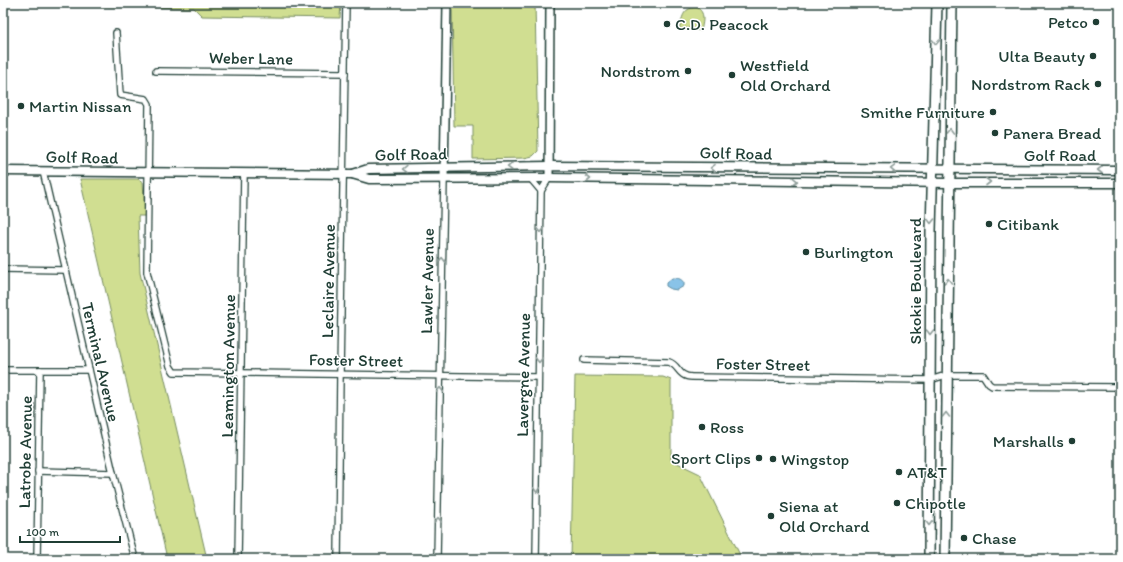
<svg xmlns="http://www.w3.org/2000/svg" width="1123" height="562" font-family="Itim,sans-serif">
<rect width="100%" height="100%" fill="#fff"/>
<filter id="ink" filterUnits="userSpaceOnUse"><feTurbulence type="fractalNoise" baseFrequency=".025" numOctaves="2"/><feDisplacementMap in="SourceGraphic" scale="8" xChannelSelector="R" yChannelSelector="G"/><feConvolveMatrix kernelMatrix="1 2 1 2 8 2 1 2 1" color-interpolation-filters="sRGB"/></filter>
<g filter="url(#ink)">
<!-- green -->
<g fill="#d0de91" stroke="#788e62">
<polygon points="74,3 341,3 340,18 202,16 194,8 75,6"/>
<polygon points="452,3 535,3 538,151 533,156 524,158 473,159 473,126 454,126"/>
<path d="M696 7C706 12 703 22 701 31L690 28 679 29C683 17 682 9 696 7Z"/>
<polygon points="80,179 138,179 143,182 145,216 138,216 140,273 207,559 146,559 166,554"/>
<polygon points="575,376 663,377 671,380 671,460 700,474 742,559 571,559"/>
</g>
<!-- water -->
<path fill="#89c3e8" stroke="#5f8da0" d="M672 278C677 278 681 278 684 283V286L677 290 671 289 666 286V283Z"/>
<g fill="none" stroke-linecap="round" stroke-linejoin="round">
<defs>
<g id="minor">
<polyline points="116,33 120,95 146,99 149,104 147,272 170,366 174,372 538,377"/>
<polyline points="156,71 345,73"/>
<polyline points="43,171 113,473 135,559"/>
<polyline points="530,178 541,191"/>
<polyline points="3,269 65,270"/>
<path d="M584 360 669 362C679 365 678 377 692 377L930 380 946 375H983L989 384 992 386 1120 387"/>
<polyline points="3,370 89,370"/>
<polyline points="38,471 113,473"/>
<polyline points="37,559 40,370"/>
<polyline points="238,559 244,173"/>
<polyline points="338,559 340,374 346,3"/>
<polyline points="437,559 444,179"/>
<polyline points="536,559 541,191 549,178"/>
</g>
<g id="tertiary">
<polyline points="549,178 550,3"/>
<polyline points="444,179 447,3"/>
</g>
<g id="secondary">
<polyline points="3,171 352,174 369,179 549,178 949,183 1120,183"/>
<polyline points="353,174 368,169 549,166 1120,170"/>
</g>
<g id="primary">
<polyline points="929,559 931,231 937,3"/>
<polyline points="945,559 952,3"/>
</g>
</defs>
<!-- minor casing -->
<use href="#minor" stroke="#1f3d34" stroke-width="8"/>
<!-- tertiary casing -->
<use href="#tertiary" stroke="#1f3d34" stroke-width="10"/>
<!-- secondary casing -->
<use href="#secondary" stroke="#1f3d34" stroke-width="11"/>
<!-- primary casing -->
<use href="#primary" stroke="#1f3d34" stroke-width="12"/>
<!-- minor -->
<use href="#minor" stroke="#fff" stroke-width="5.5"/>
<!-- tertiary -->
<use href="#tertiary" stroke="#fff" stroke-width="7"/>
<!-- secondary -->
<use href="#secondary" stroke="#fff" stroke-width="8"/>
<!-- primary -->
<use href="#primary" stroke="#fff" stroke-width="9"/>
</g>
<!-- one-way arrows -->
<defs><path id="oneway-chevron" d="M-2-3.5L2.5 0L-2 3.5" fill="none" stroke-width="1.6" stroke-linecap="round" stroke-linejoin="round"/></defs>
<g stroke="#8f9e9a">
<use href="#oneway-chevron" transform="translate(936 42) rotate(92)"/>
<use href="#oneway-chevron" transform="translate(950 131) rotate(-89)"/>
<use href="#oneway-chevron" transform="translate(510 167) rotate(179)"/>
<use href="#oneway-chevron" transform="translate(713 168) rotate(-179)"/>
<use href="#oneway-chevron" transform="translate(405 169) rotate(179)"/>
<use href="#oneway-chevron" transform="translate(893 169) rotate(-179)"/>
<use href="#oneway-chevron" transform="translate(1100 170) rotate(-180)"/>
<use href="#oneway-chevron" transform="translate(588 179)"/>
<use href="#oneway-chevron" transform="translate(795 181) rotate(1)"/>
<use href="#oneway-chevron" transform="translate(988 182)"/>
<use href="#oneway-chevron" transform="translate(931 221) rotate(91)"/>
<use href="#oneway-chevron" transform="translate(541 230) rotate(91)"/>
<use href="#oneway-chevron" transform="translate(442 260) rotate(-89)"/>
<use href="#oneway-chevron" transform="translate(948 281) rotate(-89)"/>
<use href="#oneway-chevron" transform="translate(930 332) rotate(90)"/>
<use href="#oneway-chevron" transform="translate(539 360) rotate(91)"/>
<use href="#oneway-chevron" transform="translate(440 390) rotate(-89)"/>
<use href="#oneway-chevron" transform="translate(946 415) rotate(-90)"/>
<use href="#oneway-chevron" transform="translate(537 490) rotate(91)"/>
<use href="#oneway-chevron" transform="translate(438 520) rotate(-89)"/>
<use href="#oneway-chevron" transform="translate(929 523) rotate(90)"/>
</g>
</g>
<!-- markers -->
<g fill="#1f3d34" stroke="#fff" stroke-width="1.5">
<circle cx="1096" cy="22" r="4"/>
<circle cx="667" cy="24" r="4"/>
<circle cx="1093" cy="56" r="4"/>
<circle cx="688" cy="71" r="4"/>
<circle cx="732" cy="75" r="4"/>
<circle cx="1098" cy="84" r="4"/>
<circle cx="21" cy="106" r="4"/>
<circle cx="993" cy="112" r="4"/>
<circle cx="995" cy="133" r="4"/>
<circle cx="989" cy="224" r="4"/>
<circle cx="806" cy="252" r="4"/>
<circle cx="702" cy="427" r="4"/>
<circle cx="1072" cy="441" r="4"/>
<circle cx="759" cy="458" r="4"/>
<circle cx="773" cy="459" r="4"/>
<circle cx="899" cy="472" r="4"/>
<circle cx="897" cy="503" r="4"/>
<circle cx="771" cy="516" r="4"/>
<circle cx="964" cy="538" r="4"/>
</g>
<g text-anchor="middle" stroke-width="3" stroke-linejoin="round" paint-order="stroke">
<!-- poi labels -->
<g font-size="17" fill="#1f3d34" stroke="#fff" text-anchor="start">
<text x="1088" y="28" text-anchor="end">Petco</text>
<text x="675" y="30">C.D. Peacock</text>
<text x="1085" y="62" text-anchor="end">Ulta Beauty</text>
<text x="740" y="71">Westfield<tspan x="740" dy="20">Old Orchard</tspan></text>
<text x="680" y="77" text-anchor="end">Nordstrom</text>
<text x="1090" y="90" text-anchor="end">Nordstrom Rack</text>
<text x="29" y="112">Martin Nissan</text>
<text x="985" y="118" text-anchor="end">Smithe Furniture</text>
<text x="1003" y="139">Panera Bread</text>
<text x="997" y="230">Citibank</text>
<text x="814" y="258">Burlington</text>
<text x="710" y="433">Ross</text>
<text x="1064" y="447" text-anchor="end">Marshalls</text>
<text x="751" y="464" text-anchor="end">Sport Clips</text>
<text x="781" y="465">Wingstop</text>
<text x="907" y="478">AT&amp;T</text>
<text x="905" y="509">Chipotle</text>
<text x="779" y="512">Siena at<tspan x="779" dy="20">Old Orchard</tspan></text>
<text x="972" y="544">Chase</text>
</g>
<!-- street labels -->
<g font-size="17" fill="#1f3d34" stroke="#fff">
<text transform="translate(251 58) rotate(1)" y="6">Weber Lane</text>
<text transform="translate(736 153) rotate(1)" y="6">Golf Road</text>
<text transform="translate(411 154) rotate(-1)" y="6">Golf Road</text>
<text x="1060" y="161">Golf Road</text>
<text transform="translate(82 157) rotate(1)" y="6">Golf Road</text>
<text transform="translate(328 281) rotate(-89)" y="6">Leclaire Avenue</text>
<text transform="translate(427 281) rotate(-89)" y="6">Lawler Avenue</text>
<text transform="translate(915 281) rotate(-90)" y="6">Skokie Boulevard</text>
<text transform="translate(356 360) rotate(1)" y="6">Foster Street</text>
<text transform="translate(101 362) rotate(77)" y="6">Terminal Avenue</text>
<text transform="translate(763 364) rotate(1)" y="6">Foster Street</text>
<text transform="translate(228 366) rotate(-89)" y="6">Leamington Avenue</text>
<text transform="translate(523 375) rotate(-89)" y="6">Lavergne Avenue</text>
<text transform="translate(25 452) rotate(-89)" y="6">Latrobe Avenue</text>
</g>
</g>
<!-- margin -->
<rect width="1123" height="562" fill="none" stroke="#fff" stroke-width="16"/>
<rect x="8" y="8" width="1107" height="546" fill="none" stroke="#1f3d34" stroke-width="1.5" filter="url(#ink)"/>
<!-- scale -->
<path d="M20 536v6h100v-6" fill="none" stroke="#1f3d34" stroke-width="2"/>
<text x="26" y="536" font-size="12" fill="#1f3d34" stroke="#ffffff" stroke-width="3" paint-order="stroke">100 m</text>
</svg>
